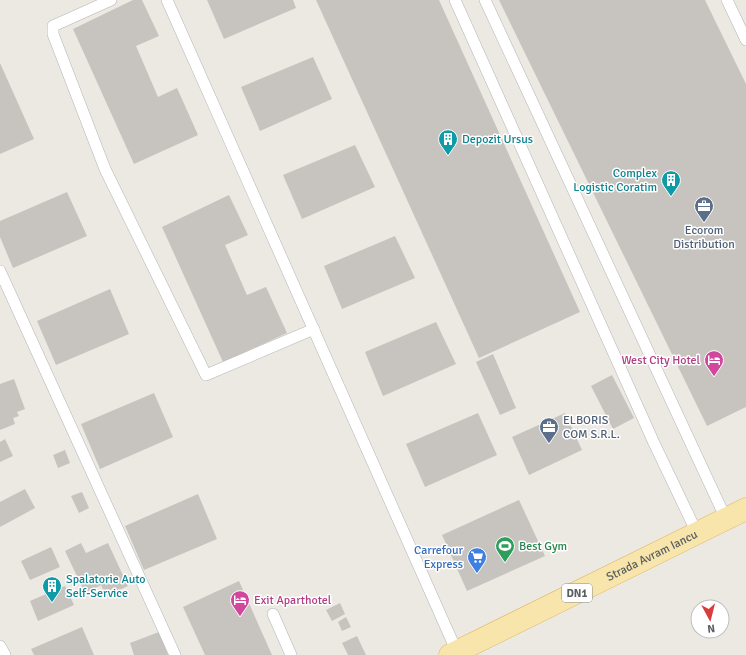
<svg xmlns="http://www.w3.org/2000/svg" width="746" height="655" font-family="Signika,sans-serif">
<rect width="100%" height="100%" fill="#ece9e2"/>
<!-- building -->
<g fill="#c7c3bf">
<polygon points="133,0 142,0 159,36 136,46 158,97 177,88 198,135 134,164 73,29"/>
<polygon points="207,0 293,0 296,8 224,39"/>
<polygon points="316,0 439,0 580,312 479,358"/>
<polygon points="499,0 705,0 746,84 746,407 707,426"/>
<polygon points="313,57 332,99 260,131 241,87"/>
<polygon points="0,63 34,139 0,154"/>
<polygon points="355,145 375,187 302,219 283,175"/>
<polygon points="67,192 87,236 13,268 0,237 0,221"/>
<polygon points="229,195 248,235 225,245 247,295 266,287 287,333 223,362 162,227"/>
<polygon points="395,236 415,278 342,309 324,266"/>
<polygon points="110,289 129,334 56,365 37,321"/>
<polygon points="436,322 456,364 383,396 365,352"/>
<polygon points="493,354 516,408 500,415 476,362"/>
<polygon points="612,375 634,418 613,429 591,386"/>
<polygon points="14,379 25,409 17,412 19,416 13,418 15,424 0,430 0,384"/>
<polygon points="154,393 173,437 100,469 81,424"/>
<polygon points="478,413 497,455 425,487 406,444"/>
<polygon points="565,413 582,450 529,475 512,437"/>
<polygon points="5,439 13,456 0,462 0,442"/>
<polygon points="65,450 70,463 58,468 53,455"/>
<polygon points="25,489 35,508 0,527 0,502"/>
<polygon points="82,492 89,508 79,513 71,496"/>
<polygon points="198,494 217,539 144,570 125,526"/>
<polygon points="519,500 545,556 467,591 442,535"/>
<polygon points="81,543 86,553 108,543 128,586 106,596 101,585 85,593 65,551"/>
<polygon points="51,547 60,567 30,580 21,561"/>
<polygon points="239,581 272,655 205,655 183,607"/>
<polygon points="65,586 74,605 38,621 30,601"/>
<polygon points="340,603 345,614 332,621 326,610"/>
<polygon points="346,617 351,627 342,631 338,622"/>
<polygon points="82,627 94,655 34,655 31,649"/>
<polygon points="159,632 168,655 134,655 130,643"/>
<polygon points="357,636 366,655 348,655 342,643"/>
</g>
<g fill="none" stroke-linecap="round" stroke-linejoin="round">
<defs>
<g id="service">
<polyline points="111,0 53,26 53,34 105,169 206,375 314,329"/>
<polyline points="167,0 457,652"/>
<polyline points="455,0 654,443 697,533"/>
<polyline points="485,0 726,519"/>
<polyline points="727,0 746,40"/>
<polyline points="0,271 175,655"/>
<polyline points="273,614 291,655"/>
<polyline points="0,646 5,655"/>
</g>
<g id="primary">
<path id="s1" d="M450 655 746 509"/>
</g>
</defs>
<!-- service casing -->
<use href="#service" stroke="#b3b5b8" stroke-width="12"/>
<!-- primary casing -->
<use href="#primary" stroke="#e3b663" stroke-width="23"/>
<!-- service -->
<use href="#service" stroke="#fff" stroke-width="11"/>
<!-- primary -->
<use href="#primary" stroke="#f7e5ac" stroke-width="22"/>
</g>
<!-- icons -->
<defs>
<symbol id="building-pin" viewBox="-11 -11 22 30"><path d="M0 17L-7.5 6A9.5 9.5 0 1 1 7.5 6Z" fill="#0f9aa8" stroke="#fff"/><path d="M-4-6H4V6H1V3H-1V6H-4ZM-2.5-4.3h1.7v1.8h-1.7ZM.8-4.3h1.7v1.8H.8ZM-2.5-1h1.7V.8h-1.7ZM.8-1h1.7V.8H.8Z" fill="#fff"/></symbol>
<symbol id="office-pin" viewBox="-11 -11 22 30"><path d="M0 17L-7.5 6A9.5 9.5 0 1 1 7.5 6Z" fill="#5c6f8a" stroke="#fff"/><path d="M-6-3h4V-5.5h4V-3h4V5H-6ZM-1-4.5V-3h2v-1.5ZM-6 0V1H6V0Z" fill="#fff"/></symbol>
<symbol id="hotel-pin" viewBox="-11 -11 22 30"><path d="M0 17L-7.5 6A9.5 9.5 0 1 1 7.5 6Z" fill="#d1479c" stroke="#fff"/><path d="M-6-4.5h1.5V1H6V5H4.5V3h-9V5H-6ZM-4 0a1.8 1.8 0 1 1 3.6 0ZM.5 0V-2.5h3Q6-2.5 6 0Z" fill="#fff"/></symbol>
<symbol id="stadium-pin" viewBox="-11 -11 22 30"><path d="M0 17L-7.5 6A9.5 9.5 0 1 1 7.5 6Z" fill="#2e9e5b" stroke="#fff"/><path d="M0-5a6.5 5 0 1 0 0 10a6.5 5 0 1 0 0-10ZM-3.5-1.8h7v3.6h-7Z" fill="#fff"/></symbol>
<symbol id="supermarket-pin" viewBox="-11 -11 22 30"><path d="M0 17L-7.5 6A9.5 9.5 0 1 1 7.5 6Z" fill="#3f7fe0" stroke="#fff"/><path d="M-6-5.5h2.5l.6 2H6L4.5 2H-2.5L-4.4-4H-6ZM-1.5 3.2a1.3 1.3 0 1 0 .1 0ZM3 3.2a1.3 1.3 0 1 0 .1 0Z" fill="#fff"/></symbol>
</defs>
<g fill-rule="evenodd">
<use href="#building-pin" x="437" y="128" width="22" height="30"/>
<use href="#building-pin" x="660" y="169" width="22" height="30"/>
<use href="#office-pin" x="693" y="195" width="22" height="30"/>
<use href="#hotel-pin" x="703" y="349" width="22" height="30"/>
<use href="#office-pin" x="538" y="416" width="22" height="30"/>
<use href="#stadium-pin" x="494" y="535" width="22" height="30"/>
<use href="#supermarket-pin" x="466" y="546" width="22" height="30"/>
<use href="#building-pin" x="41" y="575" width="22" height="30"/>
<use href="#hotel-pin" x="229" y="589" width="22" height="30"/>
</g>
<g text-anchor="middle" stroke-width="3" stroke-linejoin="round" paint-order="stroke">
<!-- shield labels -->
<rect fill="#fff" stroke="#8c8e90" stroke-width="1" x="562" y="584" width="30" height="18" rx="3"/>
<g font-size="11" font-weight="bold" fill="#5a5e61">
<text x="577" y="597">DN1</text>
</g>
<!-- culture labels -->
<g font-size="12" fill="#0d838f" stroke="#fff" text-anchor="start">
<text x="462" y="143">Depozit Ursus</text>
<text x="657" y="177" text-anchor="end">Complex<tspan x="657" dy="14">Logistic Coratim</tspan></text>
<text x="66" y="583">Spalatorie Auto<tspan x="66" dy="14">Self-Service</tspan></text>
</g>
<!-- service labels -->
<g font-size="12" fill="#4e5e75" stroke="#fff">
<text x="704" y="234">Ecorom<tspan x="704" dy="14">Distribution</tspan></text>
<text x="563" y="424" text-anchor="start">ELBORIS<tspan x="563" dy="14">COM S.R.L.</tspan></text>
</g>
<!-- hotel labels -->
<g font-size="12" fill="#b23c85" stroke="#fff" text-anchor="end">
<text x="700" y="364">West City Hotel</text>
<text x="254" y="604" text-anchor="start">Exit Aparthotel</text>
</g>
<!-- leisure labels -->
<g font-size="12" fill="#27864d" stroke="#fff" text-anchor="start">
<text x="519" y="550">Best Gym</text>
</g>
<!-- shop labels -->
<g font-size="12" fill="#366cbe" stroke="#fff" text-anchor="end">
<text x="463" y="554">Carrefour<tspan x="463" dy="14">Express</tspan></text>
</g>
<!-- street labels -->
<g font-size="12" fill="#5a5e61" stroke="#fff">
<text dy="4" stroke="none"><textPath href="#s1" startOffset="225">Strada Avram Iancu</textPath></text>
</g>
</g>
<!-- north arrow -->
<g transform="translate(710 619) rotate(173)"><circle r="19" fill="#ffffff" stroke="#bdbfc0"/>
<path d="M0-3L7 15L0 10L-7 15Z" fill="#d83c3c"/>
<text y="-6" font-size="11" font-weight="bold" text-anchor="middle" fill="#5a5e61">N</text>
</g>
</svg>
